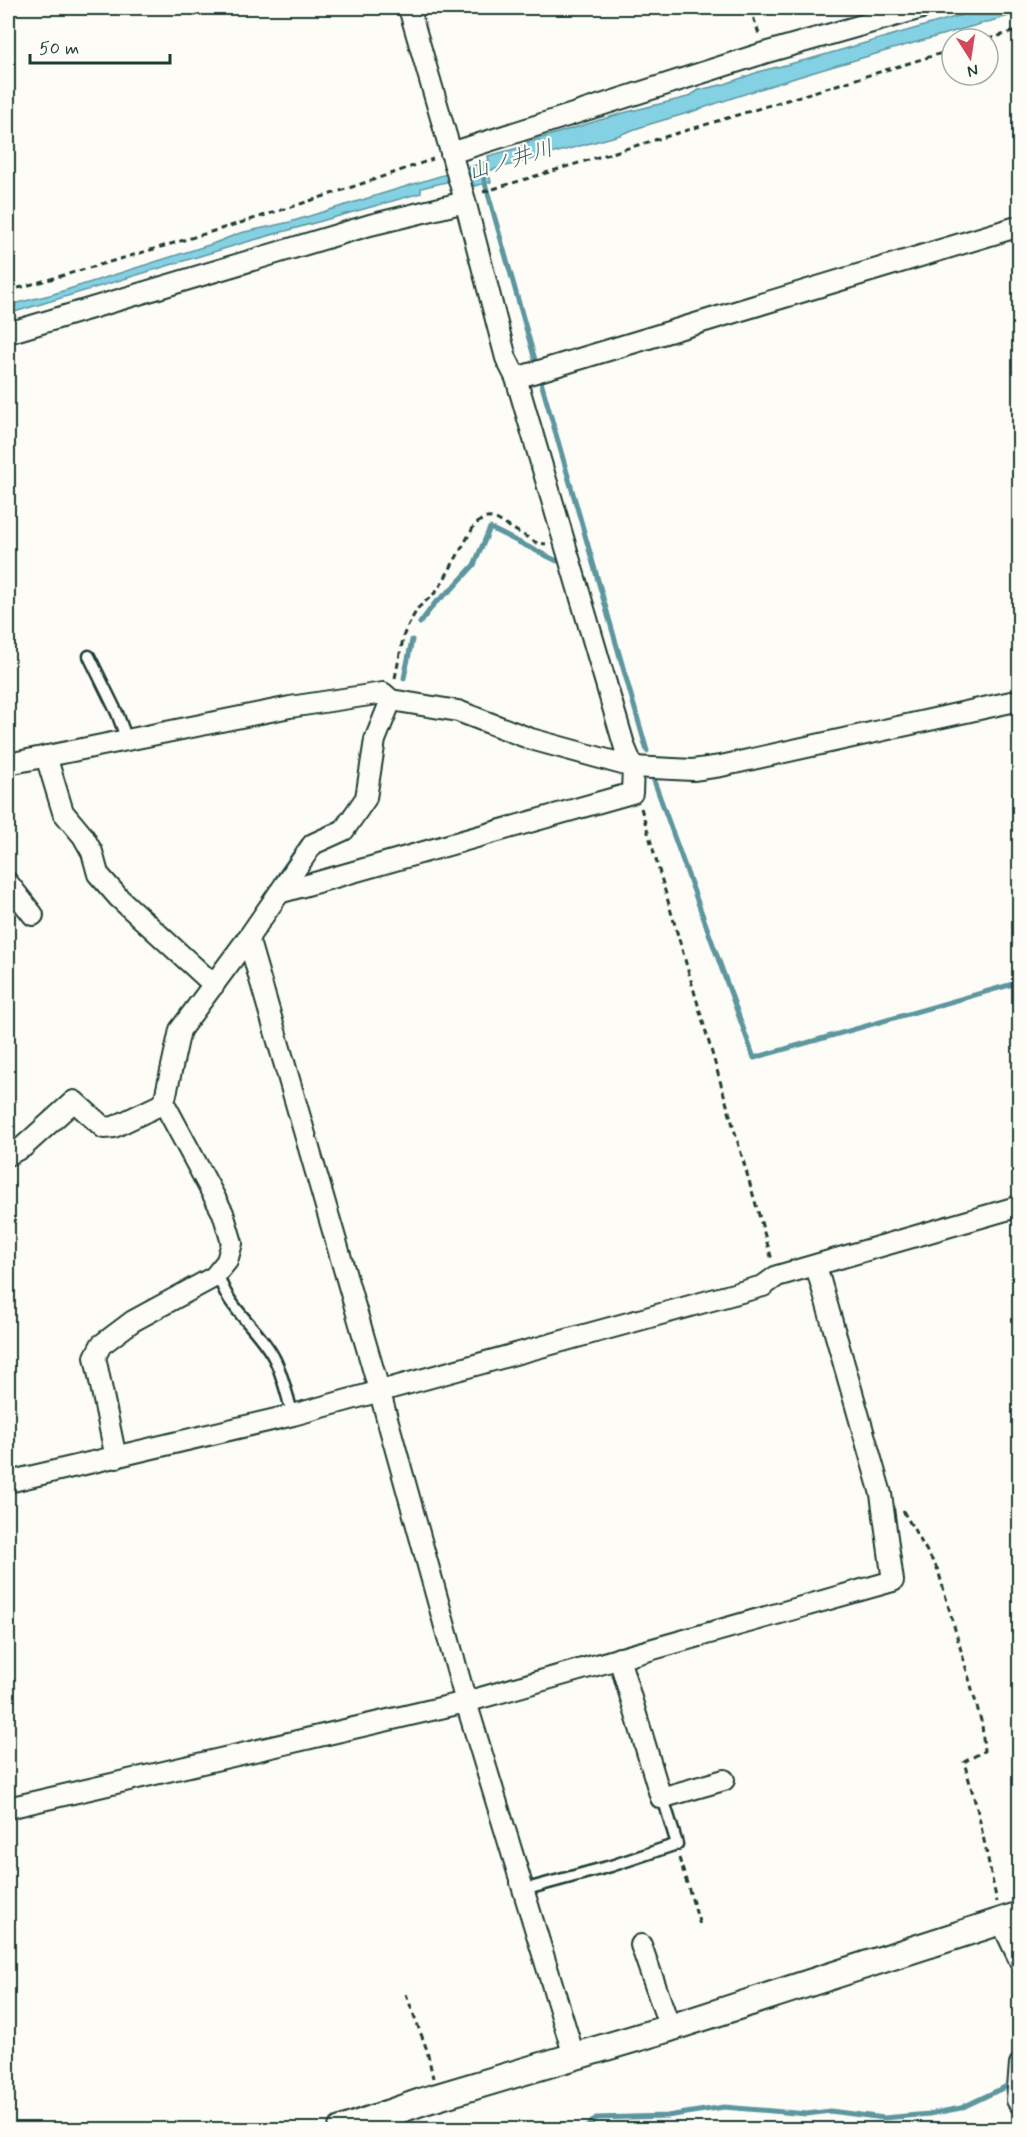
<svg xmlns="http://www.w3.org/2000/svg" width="1027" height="2137" font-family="Mynerve,'Klee One',sans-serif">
<rect width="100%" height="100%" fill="#fdfcf7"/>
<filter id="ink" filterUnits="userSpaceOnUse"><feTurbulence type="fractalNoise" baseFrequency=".0167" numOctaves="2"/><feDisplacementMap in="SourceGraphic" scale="12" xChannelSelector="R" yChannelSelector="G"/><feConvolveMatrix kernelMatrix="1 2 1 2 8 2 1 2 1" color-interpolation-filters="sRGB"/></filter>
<g filter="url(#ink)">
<!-- water -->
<path fill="#84d1e4" stroke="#5c969e" stroke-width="1.5" d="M986 8H1019V13C914 43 807 72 703 108 675 118 647 123 620 135L488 171 491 182 474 186 471 176 421 188V193L243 243 8 314V305L50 295 212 244 240 233 290 222 489 161 488 156 518 148 528 142 623 113 688 97 699 90 725 84 761 71 810 59Z"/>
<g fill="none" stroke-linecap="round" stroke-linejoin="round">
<!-- stream -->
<g stroke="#5c969e" stroke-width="5">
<polyline points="483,176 537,367"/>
<polyline points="539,375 647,751"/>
<polyline points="420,623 435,603 452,589 474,565 490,528 557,561"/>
<polyline points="404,678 412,640"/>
<polyline points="653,778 754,1058 1020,982"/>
<polyline points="331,826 336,823 347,809"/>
<polyline points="277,878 303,841 310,837"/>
<polyline points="584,2130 596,2118 667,2116 724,2107 807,2114 830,2111 884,2118 929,2114 961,2108 1005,2087 1012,2080"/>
</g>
<defs>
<g id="service">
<polyline points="89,656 117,713 127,740"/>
<path d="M218 1272C224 1306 259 1328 274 1358 283 1375 287 1397 293 1415"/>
<polyline points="523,1890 611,1866 677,1844 663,1798"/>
</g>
<g id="minor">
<polyline points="451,153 764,53 922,8"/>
<polyline points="8,333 370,225 465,202"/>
<polyline points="516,378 1020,226"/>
<polyline points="46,756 63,812 83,836 92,852 98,874 119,898 214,985"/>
<polyline points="8,764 290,707 383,693 391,700 458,711 531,739 633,767 693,770 721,766 1020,700"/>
<polyline points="8,883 33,915"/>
<polyline points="279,893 632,793 633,767 625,748 516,378 506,358 464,197 409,8"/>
<polyline points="248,938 380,1393 466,1702 574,2056"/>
<polyline points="8,1155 23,1147 74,1101 104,1128 114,1127 164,1103"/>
<polyline points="116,1458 95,1357 101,1345 133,1321 214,1277 227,1261 232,1243 223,1213 164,1103 180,1030 248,938 313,844 344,830 366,798 375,740 391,700"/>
<polyline points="8,1482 293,1415 763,1286 777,1276 1020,1206"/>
<polyline points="619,1658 661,1798 724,1780"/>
<polyline points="8,1808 466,1702 893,1581 881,1494 816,1266"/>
<polyline points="1001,1921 1020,1961"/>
<polyline points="641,1945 670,2028"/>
<polyline points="1020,2064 1017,2100 1020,2104"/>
</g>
<polyline id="tertiary" points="341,2130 424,2101 670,2028 1020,1915"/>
</defs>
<!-- service casing -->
<use href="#service" stroke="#1f3d34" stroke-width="15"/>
<!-- minor casing -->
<use href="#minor" stroke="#1f3d34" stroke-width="24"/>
<!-- tertiary casing -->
<use href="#tertiary" stroke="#1f3d34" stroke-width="30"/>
<!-- path -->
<g stroke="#1f3d34" stroke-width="3" stroke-dasharray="6 4.5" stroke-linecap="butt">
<polyline points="750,8 759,34"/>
<polyline points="988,39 1020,30"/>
<polyline points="483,192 952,50"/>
<path d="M8 291C150 251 293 209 433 159"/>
<path d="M395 678 404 634 411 620 418 608 438 590 474 526C481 519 486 516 496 519L537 543 546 544"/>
<polyline points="641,808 772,1260"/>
<polyline points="903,1511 938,1570 982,1724 984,1751 964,1762 978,1812 997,1902"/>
<polyline points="679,1858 701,1928"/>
<polyline points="406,1994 427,2050 433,2078"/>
</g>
<!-- service -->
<use href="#service" stroke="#fdfcf7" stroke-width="10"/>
<!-- minor -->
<use href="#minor" stroke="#fdfcf7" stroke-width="20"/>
<!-- tertiary -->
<use href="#tertiary" stroke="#fdfcf7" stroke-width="26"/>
</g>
</g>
<g text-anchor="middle" stroke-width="4.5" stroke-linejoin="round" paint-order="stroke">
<!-- water labels -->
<g font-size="22" font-style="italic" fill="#386260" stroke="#fdfcf7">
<text transform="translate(510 159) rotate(-17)" y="8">山ノ井川</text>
</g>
</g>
<!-- margin -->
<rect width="1027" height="2137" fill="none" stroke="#fdfcf7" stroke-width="30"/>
<rect x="15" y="15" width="997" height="2107" fill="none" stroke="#1f3d34" stroke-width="2" filter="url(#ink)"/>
<!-- north arrow -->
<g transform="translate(970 57) rotate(168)"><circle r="28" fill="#fdfcf7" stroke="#a4b0a9" stroke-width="1.5"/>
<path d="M0-4.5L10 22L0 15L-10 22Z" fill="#d1495b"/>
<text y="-9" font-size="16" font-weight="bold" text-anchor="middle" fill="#1f3d34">N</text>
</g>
<!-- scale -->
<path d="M30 54v9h140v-9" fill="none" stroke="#1f3d34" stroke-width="3"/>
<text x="39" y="54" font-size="18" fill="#1f3d34" stroke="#fdfcf7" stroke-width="4.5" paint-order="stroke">50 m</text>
</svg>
